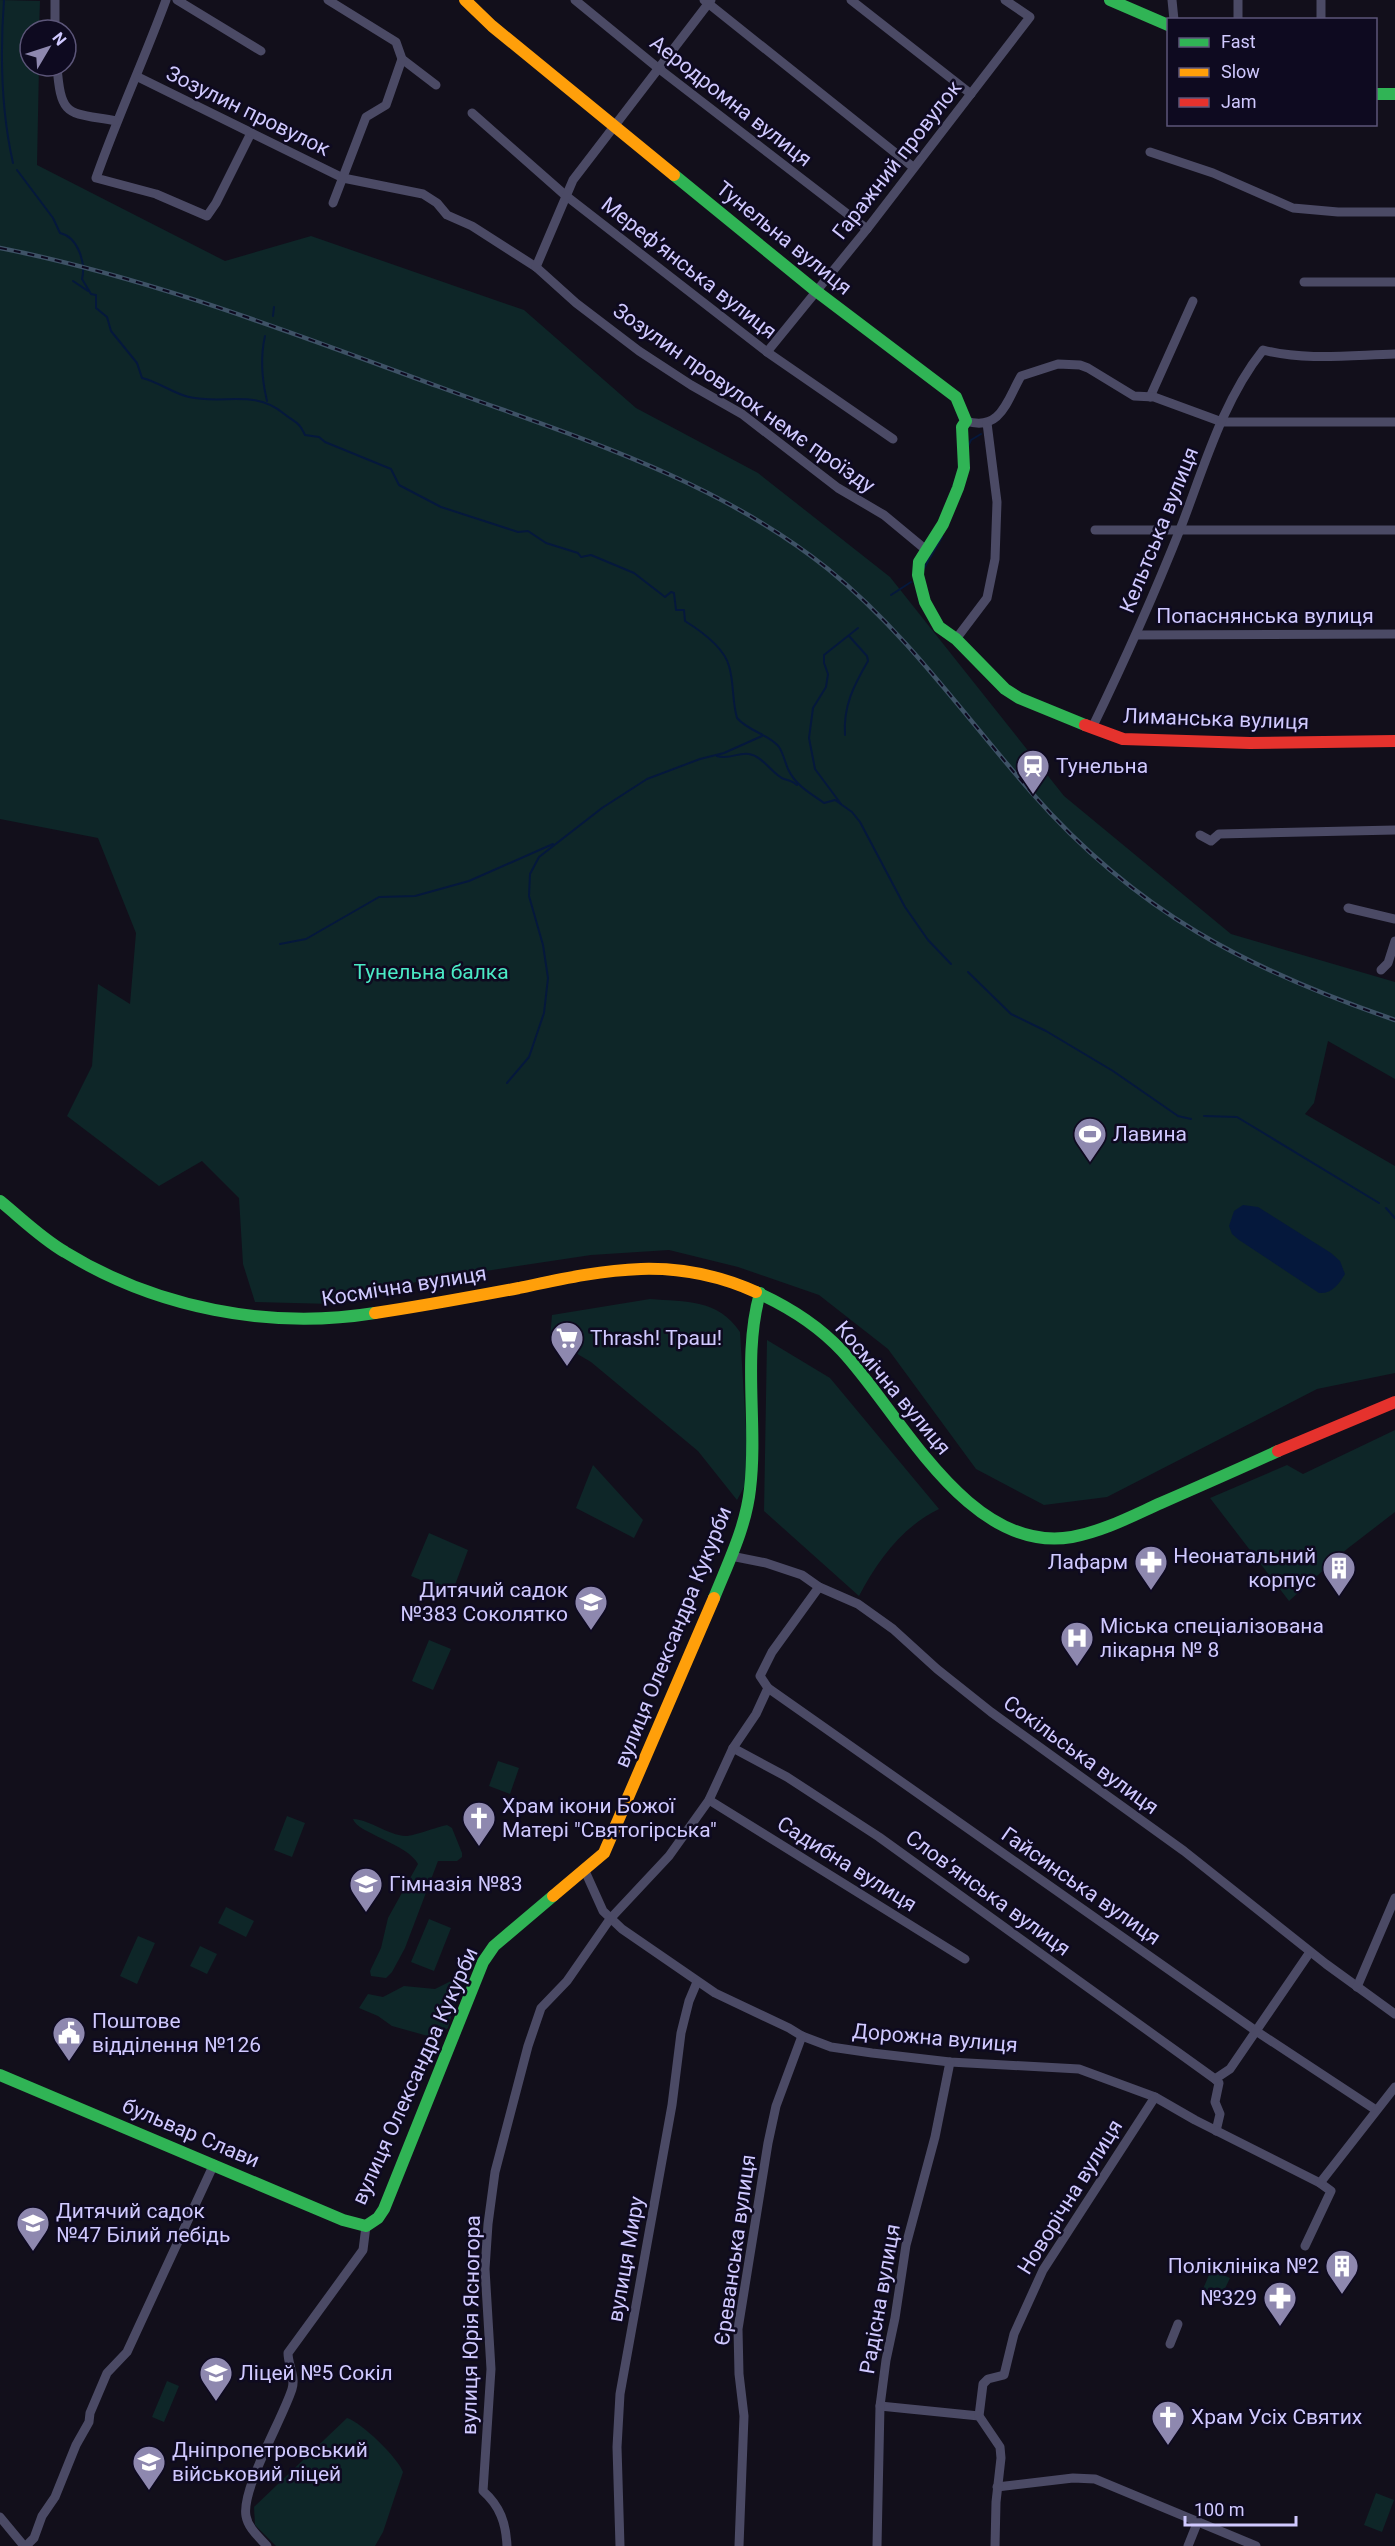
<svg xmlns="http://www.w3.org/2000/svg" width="1395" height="2546" font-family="Roboto,sans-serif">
<rect width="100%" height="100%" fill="#120f1b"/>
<!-- green -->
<g fill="#0e2628">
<polygon points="0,0 40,1 39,30 30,30 30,66 39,66 37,165 225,261 311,236 524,310 636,408 758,473 890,577 1064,796 1231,934 1395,982 1395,1079 1328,1041 1314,1103 1305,1114 1395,1166 1395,1373 1317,1389 1107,1497 1044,1505 976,1469 888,1349 819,1295 738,1267 669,1250 591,1255 420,1281 332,1304 255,1302 243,1264 239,1198 202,1161 159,1186 67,1116 92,1066 98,984 130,1004 136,933 98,838 0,819"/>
<path d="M650 1299C686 1302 718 1299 740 1332L749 1478 737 1500 698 1451 591 1362 550 1338 552 1315Z"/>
<path d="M767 1340 830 1378 939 1509C902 1527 878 1560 859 1596L764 1511Z"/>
<polygon points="1395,1430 1395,1512 1347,1549 1289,1601 1210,1498 1287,1465 1303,1474"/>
<polygon points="593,1465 643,1520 634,1538 576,1508"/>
<polygon points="429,1533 468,1550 452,1593 411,1576"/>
<polygon points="429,1640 451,1649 433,1690 412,1681"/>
<polygon points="498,1761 519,1768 510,1794 489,1786"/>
<polygon points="287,1816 305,1823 292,1857 274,1850"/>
<path d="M353 1819C371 1820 387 1835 406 1836 414 1836 437 1827 447 1825L452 1828 462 1853V1857L457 1861H438L405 1948 392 1972 386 1978 371 1976 370 1971 381 1948 388 1918 418 1864C408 1844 357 1833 353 1819Z"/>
<polygon points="226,1907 254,1921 246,1937 218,1923"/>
<polygon points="429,1919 451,1928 434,1971 411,1962"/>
<polygon points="138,1936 155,1943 137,1984 120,1976"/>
<polygon points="200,1946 217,1954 207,1974 190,1966"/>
<polygon points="463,1975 448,2028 435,2038 392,2026 378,2016 359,2008 368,1994 383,1997 404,1986 435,1989"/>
<polygon points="1211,2270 1230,2278 1221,2297 1203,2289"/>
<polygon points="167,2381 179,2386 164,2422 152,2417"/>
<path d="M347 2418C361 2422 398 2458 403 2472L383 2532 375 2546H276L255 2525 254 2507Z"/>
<polygon points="1376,2493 1394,2500 1382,2532 1364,2525"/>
</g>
<!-- water -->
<path fill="#05183c" d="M1243 1205 1258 1207 1331 1253 1340 1261 1345 1274C1339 1284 1332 1294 1319 1293L1239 1240 1232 1234 1229 1226 1234 1211Z"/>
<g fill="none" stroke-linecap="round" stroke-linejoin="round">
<!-- stream -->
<g stroke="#05183c" stroke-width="2">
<path d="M4 0C0 54 1 110 13 163"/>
<path d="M17 170 53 218 60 233C78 237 86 263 82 279L91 294 96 295V308L107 317 111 331 137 363 142 378C159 382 172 393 189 397 224 405 253 389 283 413 295 423 298 420 305 435L319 437 325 442 391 469 399 485 441 507 518 532 528 531 546 543 578 553 581 557 591 555 634 573 665 597 671 592 674 593 676 610H684L685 621C701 631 724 647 729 666 734 682 732 701 737 718 749 732 771 735 779 747 783 753 785 762 788 769 796 786 810 793 824 803L835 800 852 812 860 822 905 907 928 940 951 964"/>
<polyline points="73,281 88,291"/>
<polyline points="273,316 274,307"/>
<path d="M265 336C260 358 262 380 267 401"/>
<polyline points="968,446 971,440 981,434"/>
<polyline points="924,568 942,537"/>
<polyline points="891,595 911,582"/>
<path d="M845 735C843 706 854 685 868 661L867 656 849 636"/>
<path d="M717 756C729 760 738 752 749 754 763 756 773 775 784 779 790 781 792 780 797 785"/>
<polyline points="841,804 815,769 809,738 813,708 826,687 828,674 824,663 824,655 858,628"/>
<polyline points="280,944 306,939 379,897 415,896 469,881 553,844"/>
<polyline points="968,972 1011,1014 1046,1031 1113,1071 1178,1116 1191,1119"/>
<polyline points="507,1083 529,1057 544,1013 548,978 543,945 529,896 530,874 539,857 602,808 647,779 700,759 724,753 762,736"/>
<polyline points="1204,1116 1237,1117 1379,1203"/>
<polyline points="1386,1208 1395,1218"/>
</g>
<!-- street -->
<g stroke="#4b4a65" stroke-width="9">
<path d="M166 0C144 60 117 118 96 178L156 194 207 216 216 203 251 133"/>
<polyline points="177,0 261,51"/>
<polyline points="328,0 396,42 402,59 436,85"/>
<polyline points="575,0 658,68 867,229"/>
<polyline points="704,0 913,167"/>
<polyline points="851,0 971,94"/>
<polyline points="1172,0 1174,20"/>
<polyline points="1238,20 1238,0"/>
<polyline points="1321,20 1321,0"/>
<polyline points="55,30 55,0"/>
<path d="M57 66C61 119 68 112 116 121"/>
<polyline points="138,77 343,178 423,194 437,203 447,215 472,226 536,267 576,303 639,351 691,385 742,414 838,488 884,515 925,549"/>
<polyline points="472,113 565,195 767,352 893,439"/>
<polyline points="1150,152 1213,173 1293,208 1338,212 1395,212"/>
<polyline points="333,203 366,117 386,105 402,59"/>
<polyline points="536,267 573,180 711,0"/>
<polyline points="1304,282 1395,282"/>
<polyline points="767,352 867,229 1030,17 1005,0"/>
<polyline points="1150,397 1193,301"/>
<path d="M966 421C1001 432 1007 400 1021 376L1058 364 1080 365 1088 368 1134 396 1154 397 1222 422H1395"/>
<polyline points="1095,530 1395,530"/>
<polyline points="1136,635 1395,634"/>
<polyline points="956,639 987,598 995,559 997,502 987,423"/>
<path d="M1092 728C1124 662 1154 595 1181 527 1204 467 1223 400 1263 350 1305 361 1352 355 1395 354"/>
<polyline points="1200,835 1211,841 1219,834 1395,830"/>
<polyline points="1348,908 1395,919"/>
<polyline points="1381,970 1388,963 1395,941"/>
<polyline points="731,1556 766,1563 802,1575 819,1587 858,1604 893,1629 937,1669 991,1712 1184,1851 1326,1964 1395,2014"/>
<polyline points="768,1688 1256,2031 1376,2110"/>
<polyline points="733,1748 787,1777 879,1837 1215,2079 1219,2083 1215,2102 1220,2114 1216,2131"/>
<polyline points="709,1800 965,1959"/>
<polyline points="585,1871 603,1911 622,1929 715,1993 789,2028 802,2036 831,2047 872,2053 950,2062 1079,2069 1155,2097 1195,2120 1320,2183 1331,2191 1305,2246"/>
<polyline points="1357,1987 1395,1898"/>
<polyline points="1215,2079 1230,2069 1310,1952"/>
<polyline points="1320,2183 1395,2087"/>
<polyline points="1170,2344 1178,2324"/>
<polyline points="880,2406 979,2416"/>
<polyline points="997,2487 1073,2478 1095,2479 1256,2546"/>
<polyline points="0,2517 24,2546"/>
<polyline points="26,2546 34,2538 42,2516 55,2497 76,2445 89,2422 90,2413 107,2373 127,2352 214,2164"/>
<path d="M267 2546C259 2537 248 2528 246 2516 241 2489 283 2418 292 2389 296 2377 288 2365 288 2353L363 2250 366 2226"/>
<path d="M507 2546C506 2523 500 2506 483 2491L491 2369 485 2269 488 2224 495 2172 528 2046 541 2008 567 1981 610 1919 669 1856 709 1800 733 1748 756 1714 768 1688 760 1676 772 1652 819 1587"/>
<polyline points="620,2546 617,2447 620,2394 672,2105 681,2033 689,2001 697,1982"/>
<polyline points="739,2546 744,2416 739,2374 738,2329 768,2143 776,2106 802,2036"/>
<polyline points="877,2546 880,2406 886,2360 895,2318 906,2245 935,2137 950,2062"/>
<polyline points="995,2546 996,2502 1001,2458 1000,2447 979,2416 983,2384 988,2379 1004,2375 1014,2334 1043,2270 1155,2097"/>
<polyline points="1188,2546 1198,2521"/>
</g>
<!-- fast -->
<g stroke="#30b455" stroke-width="12">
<polyline points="1110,0 1168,25"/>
<polyline points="1376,94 1395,94"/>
<polyline points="674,175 816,291 956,397 966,421 962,427 964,468 958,488 943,524 919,562 918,575 925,602 939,627 956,639 1005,689 1019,698 1085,725"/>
<path d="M0 1201C21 1218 41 1238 65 1252 156 1308 269 1330 375 1313"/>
<path d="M756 1292C787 1306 818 1325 842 1351 901 1414 968 1555 1072 1537 1104 1531 1132 1516 1161 1503 1200 1486 1239 1469 1278 1451"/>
<path d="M714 1598C728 1563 746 1527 750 1489 758 1424 742 1357 760 1293"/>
<polyline points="0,2075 343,2220 366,2226 378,2218 384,2209 483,1962 494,1946 553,1896"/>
</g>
<!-- slow -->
<g stroke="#ff9f0a" stroke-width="12">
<polyline points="465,0 492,26 674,175"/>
<path d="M375 1313C423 1306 471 1297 519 1288 604 1270 672 1254 756 1292"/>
<polyline points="553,1896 604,1853 714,1598"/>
</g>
<!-- jam -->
<g stroke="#e5322d" stroke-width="12">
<polyline points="1085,725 1123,739 1250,743 1395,741"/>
<polyline points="1278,1451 1395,1402"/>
</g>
<defs>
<path id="rail" d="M0 248C151 278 292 333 437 386 572 436 713 477 828 569 907 633 965 717 1032 793 1136 912 1247 969 1395 1020"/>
</defs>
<!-- rail casing -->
<use href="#rail" stroke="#3e5266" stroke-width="4.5"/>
<!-- rail -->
<use href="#rail" stroke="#0e0a20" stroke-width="2" stroke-dasharray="7" stroke-linecap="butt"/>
</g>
<!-- icons -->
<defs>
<symbol id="station-pin" viewBox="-11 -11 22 30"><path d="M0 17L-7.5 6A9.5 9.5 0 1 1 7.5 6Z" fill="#8e88af" stroke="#0e0a20"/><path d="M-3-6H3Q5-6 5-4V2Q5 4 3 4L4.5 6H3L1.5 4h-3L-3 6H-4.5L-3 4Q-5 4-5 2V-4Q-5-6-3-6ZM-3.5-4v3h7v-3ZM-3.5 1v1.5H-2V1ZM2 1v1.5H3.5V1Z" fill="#fff"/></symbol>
<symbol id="stadium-pin" viewBox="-11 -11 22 30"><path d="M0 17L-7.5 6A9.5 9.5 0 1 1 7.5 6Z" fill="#8e88af" stroke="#0e0a20"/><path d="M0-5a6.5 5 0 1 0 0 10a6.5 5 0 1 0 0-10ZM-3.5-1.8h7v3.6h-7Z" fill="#fff"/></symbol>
<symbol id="supermarket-pin" viewBox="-11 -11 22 30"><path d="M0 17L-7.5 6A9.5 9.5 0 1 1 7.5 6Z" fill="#8e88af" stroke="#0e0a20"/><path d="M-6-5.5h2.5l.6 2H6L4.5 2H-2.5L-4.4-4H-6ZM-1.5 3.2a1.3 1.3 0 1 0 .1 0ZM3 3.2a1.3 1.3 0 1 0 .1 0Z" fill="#fff"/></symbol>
<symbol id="pharmacy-pin" viewBox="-11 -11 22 30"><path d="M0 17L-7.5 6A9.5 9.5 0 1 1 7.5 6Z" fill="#8e88af" stroke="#0e0a20"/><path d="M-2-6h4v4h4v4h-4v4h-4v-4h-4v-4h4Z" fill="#fff"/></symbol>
<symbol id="building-pin" viewBox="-11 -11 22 30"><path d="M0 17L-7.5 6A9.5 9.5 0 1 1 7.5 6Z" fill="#8e88af" stroke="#0e0a20"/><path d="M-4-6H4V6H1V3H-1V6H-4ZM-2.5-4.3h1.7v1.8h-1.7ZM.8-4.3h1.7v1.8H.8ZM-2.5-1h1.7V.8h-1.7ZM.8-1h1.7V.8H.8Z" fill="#fff"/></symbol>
<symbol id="school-pin" viewBox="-11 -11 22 30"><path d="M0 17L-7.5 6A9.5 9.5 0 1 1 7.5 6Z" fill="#8e88af" stroke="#0e0a20"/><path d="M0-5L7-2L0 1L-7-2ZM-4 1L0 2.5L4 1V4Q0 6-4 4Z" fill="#fff"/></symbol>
<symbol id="hospital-pin" viewBox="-11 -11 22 30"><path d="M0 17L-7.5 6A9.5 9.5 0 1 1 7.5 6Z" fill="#8e88af" stroke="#0e0a20"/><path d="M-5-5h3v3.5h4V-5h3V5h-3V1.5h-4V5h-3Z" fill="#fff"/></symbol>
<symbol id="church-pin" viewBox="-11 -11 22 30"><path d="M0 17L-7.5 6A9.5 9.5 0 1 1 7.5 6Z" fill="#8e88af" stroke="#0e0a20"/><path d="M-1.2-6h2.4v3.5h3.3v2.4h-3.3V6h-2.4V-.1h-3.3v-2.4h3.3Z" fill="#fff"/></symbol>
<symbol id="civic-pin" viewBox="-11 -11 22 30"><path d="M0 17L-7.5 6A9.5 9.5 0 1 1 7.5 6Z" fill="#8e88af" stroke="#0e0a20"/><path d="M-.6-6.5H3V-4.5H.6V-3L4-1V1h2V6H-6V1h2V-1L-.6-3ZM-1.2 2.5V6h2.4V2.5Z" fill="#fff"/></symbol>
</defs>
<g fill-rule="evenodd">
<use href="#station-pin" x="1014" y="747" width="38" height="52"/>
<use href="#stadium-pin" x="1071" y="1115" width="38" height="52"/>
<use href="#supermarket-pin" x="548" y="1319" width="38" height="52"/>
<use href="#pharmacy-pin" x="1132" y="1543" width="38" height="52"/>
<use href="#building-pin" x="1320" y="1549" width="38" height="52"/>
<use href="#school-pin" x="572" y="1583" width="38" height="52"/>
<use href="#hospital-pin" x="1058" y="1619" width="38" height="52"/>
<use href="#church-pin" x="460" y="1799" width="38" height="52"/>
<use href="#school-pin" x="347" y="1865" width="38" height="52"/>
<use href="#civic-pin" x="50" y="2014" width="38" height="52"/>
<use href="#school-pin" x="14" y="2204" width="38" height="52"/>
<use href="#building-pin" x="1323" y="2247" width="38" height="52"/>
<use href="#pharmacy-pin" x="1261" y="2279" width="38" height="52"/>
<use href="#school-pin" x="197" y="2354" width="38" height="52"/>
<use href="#church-pin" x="1149" y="2398" width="38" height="52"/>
<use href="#school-pin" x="130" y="2443" width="38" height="52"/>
</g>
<g text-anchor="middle" stroke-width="5" stroke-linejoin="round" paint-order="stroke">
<!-- street labels -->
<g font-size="21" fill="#d0c9ff" stroke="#0e0a20">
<text transform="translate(731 101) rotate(38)" y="7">Аеродромна вулиця</text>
<text transform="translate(248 111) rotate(26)" y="7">Зозулин провулок</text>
<text transform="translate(897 160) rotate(-52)" y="7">Гаражний провулок</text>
<text transform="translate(784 238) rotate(39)" y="7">Тунельна вулиця</text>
<text transform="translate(689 268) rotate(38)" y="7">Мерефʼянська вулиця</text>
<text transform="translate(744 398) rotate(35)" y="7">Зозулин провулок немє проїзду</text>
<text transform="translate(1159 530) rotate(-68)" y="7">Кельтська вулиця</text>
<text x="1265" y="623">Попаснянська вулиця</text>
<text transform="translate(1216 719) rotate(2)" y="7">Лиманська вулиця</text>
<text transform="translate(404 1286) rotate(-9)" y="7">Космічна вулиця</text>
<text transform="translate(893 1388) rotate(50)" y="7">Космічна вулиця</text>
<text transform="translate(673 1637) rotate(-68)" y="7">вулиця Олександра Кукурби</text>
<text transform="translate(1081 1755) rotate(36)" y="7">Сокільська вулиця</text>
<text transform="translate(847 1864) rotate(32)" y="7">Садибна вулиця</text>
<text transform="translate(1081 1886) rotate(35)" y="7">Гайсинська вулиця</text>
<text transform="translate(988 1893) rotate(36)" y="7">Словʼянська вулиця</text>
<text transform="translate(935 2038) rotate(5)" y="7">Дорожна вулиця</text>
<text transform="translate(415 2076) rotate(-66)" y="7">вулиця Олександра Кукурби</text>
<text transform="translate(191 2133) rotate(23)" y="7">бульвар Слави</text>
<text transform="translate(1070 2197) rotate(-58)" y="7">Новорічна вулиця</text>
<text transform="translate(735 2250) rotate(-82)" y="7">Єреванська вулиця</text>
<text transform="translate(626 2259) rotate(-80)" y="7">вулиця Миру</text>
<text transform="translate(880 2299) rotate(-80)" y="7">Радісна вулиця</text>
<text transform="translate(471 2325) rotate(-89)" y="7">вулиця Юрія Ясногора</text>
</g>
<!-- poi labels -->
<g font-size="21" fill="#d0c9ff" stroke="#0e0a20" text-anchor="start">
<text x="1056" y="773">Тунельна</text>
<text x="1113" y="1141">Лавина</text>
<text x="590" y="1345">Thrash! Траш!</text>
<text x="1316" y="1563" text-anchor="end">Неонатальний<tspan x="1316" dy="24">корпус</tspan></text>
<text x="1128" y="1569" text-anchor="end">Лафарм</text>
<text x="568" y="1597" text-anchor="end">Дитячий садок<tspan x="568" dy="24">№383 Соколятко</tspan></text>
<text x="1100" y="1633">Міська спеціалізована<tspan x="1100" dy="24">лікарня № 8</tspan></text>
<text x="502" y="1813">Храм ікони Божої<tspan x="502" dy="24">Матері "Святогірська"</tspan></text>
<text x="389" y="1891">Гімназія №83</text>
<text x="92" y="2028">Поштове<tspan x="92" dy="24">відділення №126</tspan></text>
<text x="56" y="2218">Дитячий садок<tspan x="56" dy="24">№47 Білий лебідь</tspan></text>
<text x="1319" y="2273" text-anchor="end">Поліклініка №2</text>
<text x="1257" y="2305" text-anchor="end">№329</text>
<text x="239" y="2380">Ліцей №5 Сокіл</text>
<text x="1191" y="2424">Храм Усіх Святих</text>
<text x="172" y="2457">Дніпропетровський<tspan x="172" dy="24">військовий ліцей</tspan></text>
</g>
<!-- park labels -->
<g font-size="21" fill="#4aeac5" stroke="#0e0a20">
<text x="431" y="979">Тунельна балка</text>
</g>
</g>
<!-- legend -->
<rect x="1167" y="18" width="210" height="108" fill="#0e0a20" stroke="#5c5679" stroke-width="1.5"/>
<rect x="1179" y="38" width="30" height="9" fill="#30b455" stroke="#5c5679" stroke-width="1.5"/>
<text x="1221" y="48" font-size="18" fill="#d0c9ff">Fast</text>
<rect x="1179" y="68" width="30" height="9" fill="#ff9f0a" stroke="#5c5679" stroke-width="1.5"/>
<text x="1221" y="78" font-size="18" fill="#d0c9ff">Slow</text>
<rect x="1179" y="98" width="30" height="9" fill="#e5322d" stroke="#5c5679" stroke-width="1.5"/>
<text x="1221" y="108" font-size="18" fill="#d0c9ff">Jam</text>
<!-- north arrow -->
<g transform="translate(48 48) rotate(51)"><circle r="28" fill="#0e0a20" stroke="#5c5679" stroke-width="1.5"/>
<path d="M0-4.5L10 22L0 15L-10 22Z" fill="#8e88af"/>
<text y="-9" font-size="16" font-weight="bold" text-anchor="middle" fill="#d0c9ff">N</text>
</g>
<!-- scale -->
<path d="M1185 2516v9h111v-9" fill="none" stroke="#d0c9ff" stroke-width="3"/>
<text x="1194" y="2516" font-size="18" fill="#d0c9ff" stroke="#0e0a20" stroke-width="4.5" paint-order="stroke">100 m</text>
</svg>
